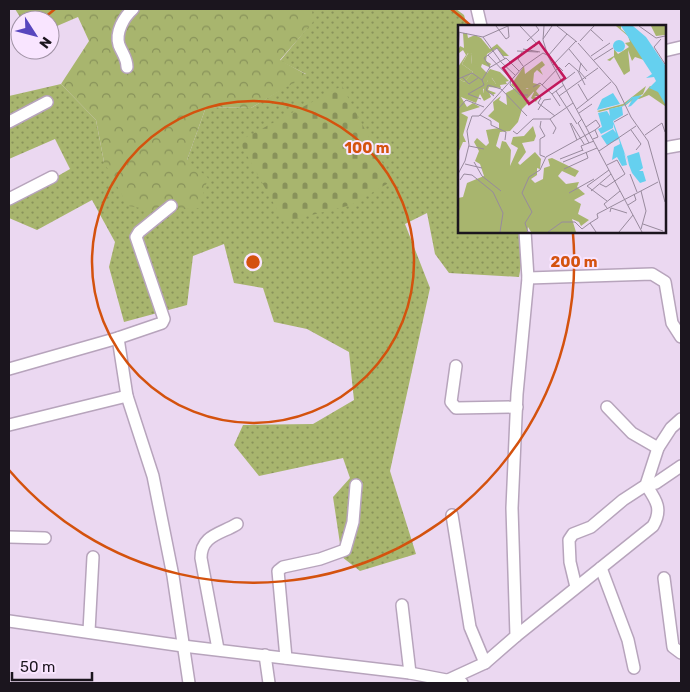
<svg xmlns="http://www.w3.org/2000/svg" width="690" height="692" font-family="Rubik,sans-serif">
<defs>
<pattern id="grass-dots" width="8" height="8" patternUnits="userSpaceOnUse" patternTransform="scale(1.25)"><rect width="8" height="8" fill="#a8b56e"/><path d="M2 2h.1M6 6h.1" fill="none" stroke="#88925a" stroke-width="1.8" stroke-linecap="round"/></pattern>
<pattern id="forest-crowns" width="20" height="18" patternUnits="userSpaceOnUse" patternTransform="scale(1.25)"><rect width="20" height="18" fill="#a8b56e"/><path d="M2 6a3 3 0 1 1 6 0M12 15a3 3 0 1 1 6 0" fill="none" stroke="#88925a"/></pattern>
<pattern id="cemetery-stones" width="16" height="16" patternUnits="userSpaceOnUse" patternTransform="scale(1.25)"><rect width="16" height="16" fill="#a8b56e"/><path d="M2 7V4a2 2 0 0 1 4 0v3zM10 15v-3a2 2 0 0 1 4 0v3z" fill="#88925a"/></pattern>
</defs>
<rect width="100%" height="100%" fill="#ebd8f1"/>
<!-- grass -->
<polygon fill="url(#grass-dots)" points="312,9 456,9 464,15 467,26 459,26 459,231 519,231 523,254 519,277 449,273 435,254 427,213 405,224 430,288 390,471 416,554 360,571 342,557 333,497 350,478 343,458 259,476 234,445 243,425 313,424 354,400 349,352 307,329 274,322 263,288 234,283 224,244 193,256 187,305 124,322 109,267 115,242 92,200 37,230 9,218 9,204 70,169 55,139 9,159 9,96 61,84 96,120 104,162 187,160 206,107 251,108 306,74 280,61 312,22"/>
<!-- forest -->
<polygon fill="url(#forest-crowns)" points="15,9 312,9 313,22 280,60 307,75 251,108 206,107 187,160 208,178 199,208 160,211 128,206 104,162 96,120 61,84 89,41 78,17 50,29 50,20 22,20"/>
<!-- cemetery -->
<polygon fill="url(#cemetery-stones)" points="342,86 392,181 351,205 284,222 239,141"/>
<g fill="none" stroke-linecap="round" stroke-linejoin="round">
<defs>
<g id="street">
<polyline points="477,9 481,26"/>
<polyline points="664,51 681,47"/>
<path d="M127 67C127 58 122 53 119 45 115 32 124 17 133 9"/>
<polyline points="9,122 47,102"/>
<polyline points="664,148 681,145"/>
<polyline points="9,199 52,177"/>
<polyline points="528,278 652,274 665,282 672,323 681,337"/>
<polyline points="118,338 127,396 153,476 173,576 189,683"/>
<polyline points="456,366 451,402 456,408 517,407"/>
<polyline points="9,369 118,338 162,323 164,319 136,237 139,232 171,206"/>
<polyline points="607,407 632,433 658,448"/>
<polyline points="9,425 127,396"/>
<polyline points="452,515 470,627 485,663"/>
<polyline points="9,537 45,538"/>
<polyline points="601,568 628,640 634,668"/>
<polyline points="664,578 673,647 681,653"/>
<polyline points="576,587 570,562 569,540 573,534 591,527 623,500 646,485 658,448 671,428 681,419"/>
<polyline points="402,605 410,673"/>
<polyline points="9,621 183,646 410,673 462,683"/>
<polyline points="89,631 93,557"/>
<path d="M516 636 653 526C663 509 656 500 646 485L656 483 681 466"/>
<path d="M218 649 201 558C201 535 221 534 237 524"/>
<polyline points="265,655 269,683"/>
<polyline points="286,658 278,571 283,567 320,559 345,550 353,522 356,485"/>
<polyline points="448,680 485,663 516,636 512,508 517,394 528,278 525,231"/>
</g>
</defs>
<!-- street casing -->
<use href="#street" stroke="#b7a4bc" stroke-width="14"/>
<!-- street -->
<use href="#street" stroke="#fff" stroke-width="11"/>
</g>
<!-- distance rings -->
<g fill="none" stroke="#d4520e" stroke-width="2.5">
<circle cx="253" cy="262" r="161"/>
<path d="M42 20A321 321 0 0 1 55 9M451 9A321 321 0 0 1 470 25M573 234A321 321 0 0 1 9 470"/>
</g>
<!-- overview -->
<g transform="translate(458 25)">
<rect width="208" height="208" fill="#ebd8f1"/>
<path d="M5 8H9L10 13 17 10 23 13 32 24 39 19 51 31H45L39 23 29 29 28 36 33 39 31 42 24 39 23 42 29 48 32 44 42 47 51 56 38 59 34 53 26 52 30 56 25 63 26 69H22L18 78 3 72 19 44 13 40 14 29 10 28 4 39 15 47 6 57 0 53V42L8 30 5 25 1 28 0 25 2 21 6 23ZM84 36 87 40 82 44 85 50 79 45 76 48 75 58 83 60 78 66 82 71H76L80 73 78 77 73 73 76 67 72 63 58 64 53 60 66 41 67 49Z" fill="#a8b56e"/>
<path d="M11 27 14 29 13 39 17 38 23 48 10 60 15 65 12 70 3 72 9 82 15 78 22 82 3 88 10 92 5 110 8 117H5L1 126 0 53 6 57 15 47 4 39ZM22 52H33L38 59V56L46 54 49 59 42 60 43 63 31 62 30 65 38 68 35 70 31 67 33 72 26 76 22 69 26 68V64L23 63 30 56ZM63 60 69 64 74 61 77 65 69 74 72 76 64 84 60 97 52 106 42 107 38 121 42 124 44 116 48 117 53 125 52 141 60 123 53 119 55 112 66 111 75 101 78 111 76 116 64 118 68 127 60 138 62 140 77 127 83 134 82 144 79 143V150L73 154 77 158 85 154 86 143 92 141 90 134 94 133 121 146 117 152 104 146 100 151 108 159 121 157 119 162 127 169 116 175 123 179 120 189 131 195 123 201 121 197 114 194 118 207H73L70 202 69 207H0V173L5 172 9 158 26 151 22 139 17 136 21 126 16 117 19 113 28 121 31 118 28 105 41 103V98L30 91 36 85 35 77 43 71 41 75 49 80 48 68Z" fill="#a8b56e"/>
<path d="M158 1H163V4L170 10 186 35 177 32 174 36 170 25 172 46 166 50 156 32 152 36 149 35 156 31V24L160 29 171 22 167 18 172 17 170 11ZM188 61 185 69 179 72 184 71 192 61 207 69V81L191 70 181 74 177 73 168 80 141 87 139 86 165 79Z" fill="#a8b56e"/>
<path d="M193 1H207V10L198 11Z" fill="#a8b56e"/>
<path d="M163 1H175L188 12 207 40V79L200 67 191 63 173 81 170 82 175 73 170 78 164 82 165 90 155 96 154 93 171 140 169 131 181 127 185 143 181 146H185L188 156 182 158 174 148 166 127 169 140 164 141 159 132 154 135 156 122 162 119 161 114 149 120 143 111 155 104 158 108 155 99V103L143 109 140 104 144 102 140 88 149 86 152 91 151 84 165 81 174 72 184 70 198 56 196 52 188 53 194 49ZM155 21a6 6 0 1 1 12 0a6 6 0 1 1-12 0ZM155 68 162 79 139 85 144 74Z" fill="#65d0ef"/>
<path fill="none" stroke="#988a9d" stroke-width="1" d="M38 1 48 14 51 12 50 1M62 1 79 19 76 22M86 1 85 15 90 31 184 207M99 1 119 17M181 1 198 13 207 11M133 5 145 16M0 7 25 12 50 1M25 12 43 37 57 50M85 14 94 1M203 14 196 22 207 39M69 16 81 5 78 1M122 16 136 1M120 18 158 61 173 92 190 116 207 177M65 24 82 27M111 24 129 46M59 26 80 27M64 27 60 34 65 41M90 31 109 9M133 31 152 18M0 33 1 8M47 34 39 23 30 30 53 54 52 60 62 70H70M136 35 155 23M123 38 121 46 128 54M95 40 118 16M107 42 111 38 120 46 127 60M31 43 48 33 61 46M4 52 11 59 20 53M0 54 14 48 24 55 32 42 26 33 30 30M104 57 117 47M120 59 130 76M84 60 101 42 105 46M75 62 82 58 94 69M98 66 109 83M78 70 83 73 80 78 97 91M36 71 28 65 30 60 43 64 69 91M101 71 140 43M23 74 10 69 26 60 24 55M102 81 94 69 106 60M109 83 119 99M0 84 8 75 26 82M119 84 153 57M80 85 86 75 93 74M121 88 134 79M22 90 33 96V100L48 107 47 115M92 94 98 103 95 109M124 94 120 98 131 118M83 96 82 102 87 111 82 114V130L87 132M156 97 170 89M112 98 119 115M113 98 126 119M128 102 138 95 142 101 137 105M173 105 183 119 178 125M55 106 59 109 75 94H92L115 78M187 110 204 98 207 107M11 121 26 124M125 126 123 121 136 116M141 126 178 101M102 134 125 125M16 137 24 151 43 166M105 137 139 123M7 139 24 143M106 144 130 133 128 127M0 149 7 136 11 120 9 106 14 91H21L65 42 85 28 89 30M172 149 179 167M2 155 6 149 14 150 35 167 45 188 42 207M142 159 148 162 167 149 159 135 149 140M133 166 153 149M183 166 188 186 183 204M111 168 136 154M149 176 129 161 151 145M170 180 178 175 176 169M149 183 146 179 162 166M152 187 153 183 169 188M185 199 205 206M70 207 67 198 74 187 64 168 71 152 82 145 88 132 137 105 140 112 135 114M90 207 104 197H117L124 204 132 198M138 207 132 198 140 193 139 189 200 157M161 207 175 190"/>
<path fill="#c2185b" fill-opacity="0.15" stroke="#c2185b" stroke-width="2.5" d="M81 17 107 53 71 79 45 43Z"/>
<rect width="208" height="208" fill="none" stroke="#1b151e" stroke-width="2.5"/>
</g>
<circle cx="253" cy="262" r="8" fill="#d4520e" stroke="#f9e5ff" stroke-width="2.5"/>
<g font-size="15" text-anchor="middle" font-weight="bold" fill="#d4520e" stroke="#f9e5ff" stroke-width="4" stroke-linejoin="round" paint-order="stroke">
<text x="367" y="153">100 m</text>
<text x="574" y="267">200 m</text>
</g>
<!-- border -->
<rect width="690" height="692" fill="none" stroke="#1b151e" stroke-width="20"/>
<!-- north arrow -->
<g transform="translate(35 35) rotate(126)"><circle r="24" fill="#f9e5ff" stroke="#a092a5"/>
<path d="M0-4L9 19L0 12L-9 19Z" fill="#5846be"/>
<text y="-8" font-size="14" font-weight="bold" text-anchor="middle" fill="#1b151e">N</text>
</g>
<!-- scale -->
<path d="M12 672v8h80v-8" fill="none" stroke="#1b151e" stroke-width="2.5"/>
<text x="20" y="672" font-size="15" fill="#1b151e" stroke="#f9e5ff" stroke-width="4" paint-order="stroke">50 m</text>
</svg>
